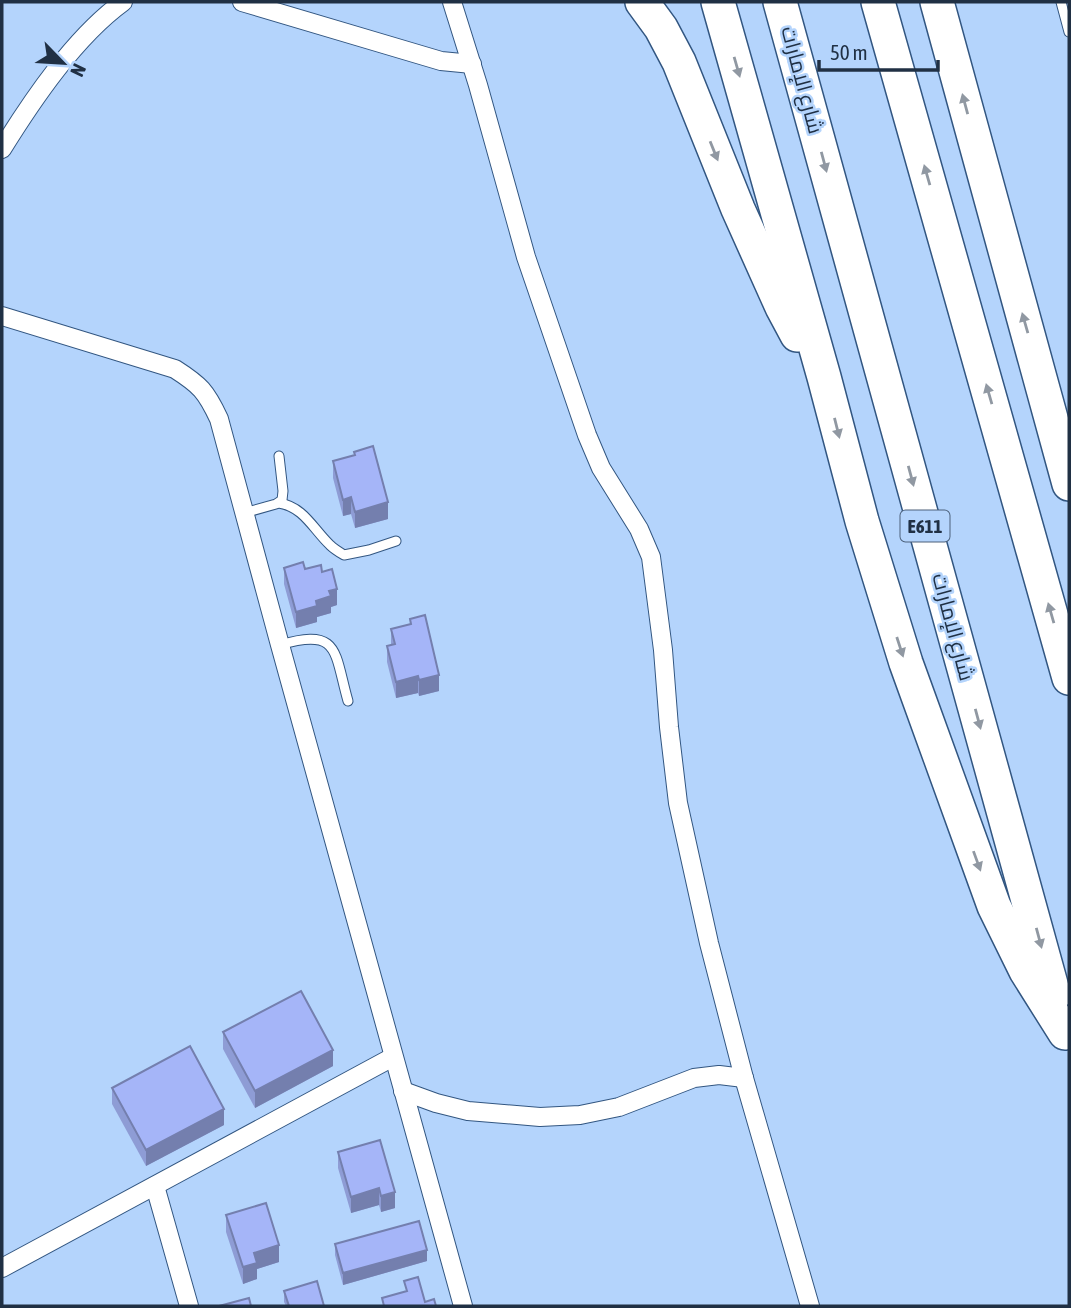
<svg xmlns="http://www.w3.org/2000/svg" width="1071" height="1308" font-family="'Asap Condensed',Cairo,sans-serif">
<rect width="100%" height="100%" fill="#b4d4fc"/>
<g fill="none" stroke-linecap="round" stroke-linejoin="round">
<defs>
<g id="lane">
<polyline points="1061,2 1069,32"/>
<path d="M279 503C304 507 313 529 330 545 334 549 339 552 344 555L369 550 396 541"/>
<polyline points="244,513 276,504 282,500 283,491 279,456"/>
<path d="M280 645C340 627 334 652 348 701"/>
</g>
<g id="street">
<polyline points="242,2 441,61 472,64"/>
<polyline points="452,2 478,85 526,257 587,435 601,468 639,529 651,557 663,650 669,727 678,803 709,943 744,1078 810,1306"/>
<path d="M2 149C33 99 75 37 123 2"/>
<path d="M2 316 175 369C200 385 206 391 219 419L280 645 463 1306"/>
<polyline points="403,1091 436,1103 468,1111 540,1117 580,1115 619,1107 694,1078 719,1075 744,1078"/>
<polyline points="155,1186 189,1306"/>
<polyline points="2,1268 393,1057"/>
</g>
<g id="highway">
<polyline points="642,2 661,28 679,62 738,209 782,307 797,335"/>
<polyline points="718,2 824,377 862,521 906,663 994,906 1026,971 1065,1033"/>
<polyline points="780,2 1054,995"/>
<polyline points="878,2 1069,678"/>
<polyline points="937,2 1069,484"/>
</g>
</defs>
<!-- lane casing -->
<use href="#lane" stroke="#325681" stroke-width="11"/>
<!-- street casing -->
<use href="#street" stroke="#325681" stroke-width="20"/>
<!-- highway casing -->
<use href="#highway" stroke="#325681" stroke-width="36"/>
<!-- lane -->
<use href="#lane" stroke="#fff" stroke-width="9"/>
<!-- street -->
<use href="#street" stroke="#fff" stroke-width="18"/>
<!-- highway -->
<use href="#highway" stroke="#fff" stroke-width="33"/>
</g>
<!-- wall -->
<g fill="#8e9cd5">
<polygon points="354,452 388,519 355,528 351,514 343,516 333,478 333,461 354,455"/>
<polygon points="284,568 322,572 337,605 331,607 331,613 317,617 317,622 296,628 284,584"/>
<polygon points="410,619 439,691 419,696 418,693 396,698 387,662 387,646 391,645 391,629 410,624"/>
<polygon points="223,1032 333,1066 255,1108 223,1049"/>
<polygon points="112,1088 224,1125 146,1166 112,1104"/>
<polygon points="380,1140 395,1208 381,1212 379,1205 351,1213 338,1168 338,1152"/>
<polygon points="226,1215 279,1262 257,1269 257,1279 243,1284 226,1232"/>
<polygon points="335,1244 427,1261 343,1285 335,1255"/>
<polygon points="284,1291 324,1306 286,1306 284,1302"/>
</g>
<!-- shaded-wall -->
<g fill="#747fae">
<polygon points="351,497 351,514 343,516 343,500"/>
<polygon points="388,502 388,519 355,528 355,512"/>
<polygon points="337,589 337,605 331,607 331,613 317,617 317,622 296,628 296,612 316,601 329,591"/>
<polygon points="439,675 439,691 419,696 419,680"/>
<polygon points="418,676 418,693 396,698 396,682"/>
<polygon points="333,1050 333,1066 255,1108 255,1091"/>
<polygon points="224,1109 224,1125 146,1166 146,1150"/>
<polygon points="379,1188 379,1205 351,1213 351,1197"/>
<polygon points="395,1192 395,1208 381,1212 381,1196"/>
<polygon points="279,1245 279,1262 257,1269 257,1279 243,1284 243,1267 254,1253"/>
<polygon points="427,1250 427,1261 343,1285 343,1273"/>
</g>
<!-- building -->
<g fill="#a5b5f8" stroke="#747fae" stroke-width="2">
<polygon points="373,446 388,502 355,512 351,497 343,500 333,461 355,455 354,452"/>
<polygon points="303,562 305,569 321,565 322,572 332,569 337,589 329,591 331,596 316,601 317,606 296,612 284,568"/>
<polygon points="425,615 439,675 419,680 418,676 396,682 387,646 395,644 391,629 411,624 410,619"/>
<polygon points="301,991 333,1050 255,1091 223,1032"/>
<polygon points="190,1046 224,1109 146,1150 112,1088"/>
<polygon points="380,1140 395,1192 381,1196 379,1188 351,1197 338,1152"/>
<polygon points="266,1203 279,1245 254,1253 257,1263 243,1267 226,1215"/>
<polygon points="419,1221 427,1250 343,1273 335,1244"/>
<polygon points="418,1277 425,1302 434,1299 436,1306 384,1306 382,1298 407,1291 404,1281"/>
<polygon points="317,1281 324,1306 289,1306 284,1291"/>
<polygon points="249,1298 251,1306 219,1306"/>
</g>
<!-- one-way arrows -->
<defs><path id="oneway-solid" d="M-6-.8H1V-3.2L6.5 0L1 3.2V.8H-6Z" transform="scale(1.75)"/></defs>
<g fill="#9098a2">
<use href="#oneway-solid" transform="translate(737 67) rotate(74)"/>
<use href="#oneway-solid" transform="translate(965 104) rotate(-105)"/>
<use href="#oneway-solid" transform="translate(714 151) rotate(68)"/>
<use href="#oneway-solid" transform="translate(824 162) rotate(75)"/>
<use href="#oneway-solid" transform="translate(927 175) rotate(-106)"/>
<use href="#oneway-solid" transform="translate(1025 323) rotate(-106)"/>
<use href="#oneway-solid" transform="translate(989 394) rotate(-106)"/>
<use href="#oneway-solid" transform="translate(837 428) rotate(76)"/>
<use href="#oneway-solid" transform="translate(911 476) rotate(75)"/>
<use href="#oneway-solid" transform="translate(1051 613) rotate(-106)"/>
<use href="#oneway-solid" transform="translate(900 647) rotate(72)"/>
<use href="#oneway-solid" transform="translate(978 719) rotate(75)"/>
<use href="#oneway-solid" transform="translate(977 861) rotate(70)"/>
<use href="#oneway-solid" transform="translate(1039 938) rotate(75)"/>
</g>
<g text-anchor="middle" stroke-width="5" stroke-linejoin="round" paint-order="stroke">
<!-- shield labels -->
<rect fill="#b4d4fc" stroke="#4c617b" stroke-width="2" x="900.5" y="510.5" width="49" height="31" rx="5"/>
<g font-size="19" font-weight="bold" fill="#203044">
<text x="925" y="533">E611</text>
</g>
<!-- street labels -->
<g font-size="21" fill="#203044" stroke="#b4d4fc">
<text transform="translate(802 80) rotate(75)" y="7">شارع الإمارات</text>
<text transform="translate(953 627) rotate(75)" y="7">شارع الإمارات</text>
</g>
</g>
<!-- border -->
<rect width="1071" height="1308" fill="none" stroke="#203044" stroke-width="7"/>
<!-- north arrow -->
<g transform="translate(63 63) rotate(115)" stroke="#b4d4fc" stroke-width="5" paint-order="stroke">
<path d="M0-5L12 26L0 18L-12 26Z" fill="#203044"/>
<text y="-10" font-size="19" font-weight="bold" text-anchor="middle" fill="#203044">N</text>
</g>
<!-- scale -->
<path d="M819 60v10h119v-10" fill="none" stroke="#203044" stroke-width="3.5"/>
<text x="830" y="60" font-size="21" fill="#203044" stroke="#b4d4fc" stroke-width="5" paint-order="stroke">50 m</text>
</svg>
